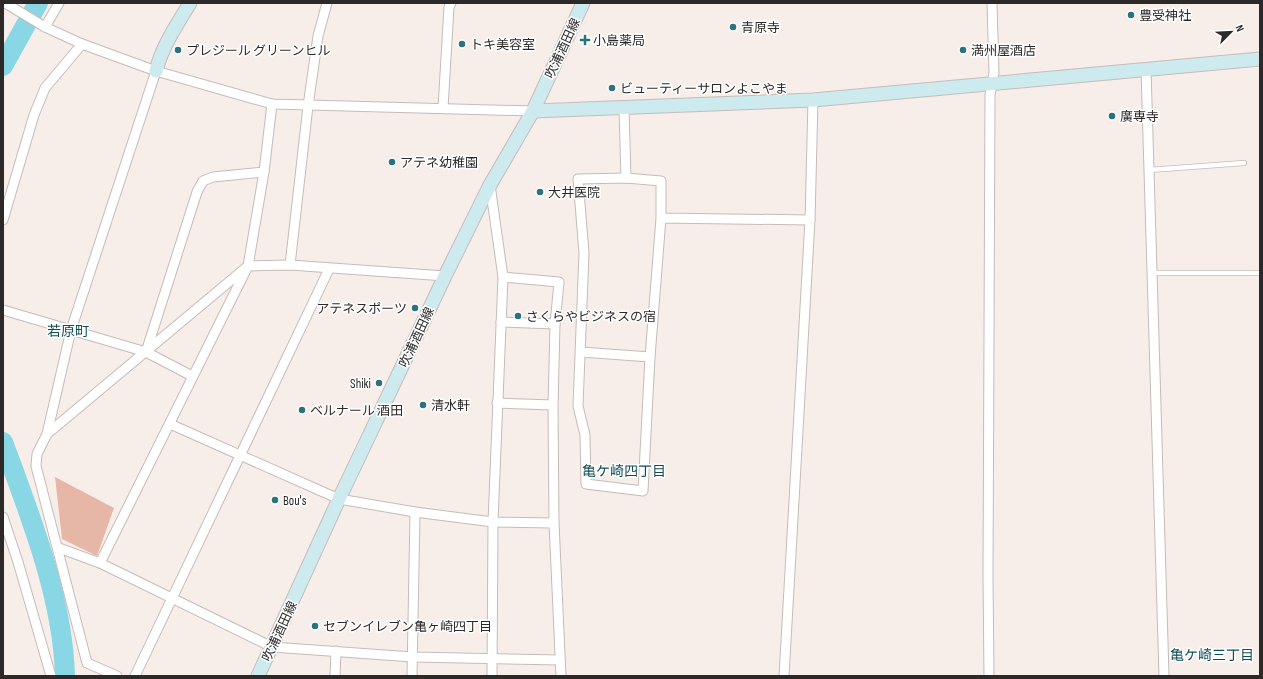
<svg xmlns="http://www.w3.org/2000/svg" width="1263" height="679" font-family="'Sofia Sans Condensed','Noto Sans JP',sans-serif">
<rect width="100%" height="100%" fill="#f7eeea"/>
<!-- green -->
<polygon fill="#e6b7a6" points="55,477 114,508 97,556 62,539"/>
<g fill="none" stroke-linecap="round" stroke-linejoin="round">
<!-- river -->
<g stroke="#89d7e4" stroke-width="20">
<polyline points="3,66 38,3"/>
<path d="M3 442C30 515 63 598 65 676"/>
</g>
<defs>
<g id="lane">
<polyline points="1149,170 1244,163"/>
<polyline points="1152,273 1260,273"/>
</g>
<g id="street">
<polyline points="5,3 45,27 82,44 156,71 272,104 533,111"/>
<polyline points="45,27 59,3"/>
<polyline points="1146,69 1164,676"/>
<polyline points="443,108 449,7 451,3"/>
<polyline points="624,109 626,178"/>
<polyline points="490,185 503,277 493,522 492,676"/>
<polyline points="661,218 650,357 643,491 586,484 585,435 578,406 584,253 578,179 626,178 661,181 661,218 810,220"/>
<polyline points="3,220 34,115 45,88 82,44"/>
<polyline points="290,265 308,106 318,36 327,3"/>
<polyline points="503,277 559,282 555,324 553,405"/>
<polyline points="3,310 146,352 192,376"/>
<polyline points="501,322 555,324"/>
<polyline points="146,352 197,192 203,181 213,177 264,172"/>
<polyline points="581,352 650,357"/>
<polyline points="497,403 553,405 554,523 561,676"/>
<polyline points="170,424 339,499 415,512 493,522 554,523"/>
<polyline points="47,434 248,266 290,265 445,276"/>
<polyline points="3,517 18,562 51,676"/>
<polyline points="59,548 100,563 272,647 413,657 560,660"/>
<polyline points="100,563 248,266 264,172 272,104"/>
<polyline points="117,676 87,663 36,466 37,454 47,434 71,330 156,71"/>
<polyline points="135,676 329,269"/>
<polyline points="335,676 336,651"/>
<polyline points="412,676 415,512"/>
<polyline points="784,676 810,220 813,100"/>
<polyline points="989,676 988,576 990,95 994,73 992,3"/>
</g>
<g id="secondary">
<path d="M156 71C162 46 177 25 190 3"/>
<polyline points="533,111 813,100 1260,59"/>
<polyline points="258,676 339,499 445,276 490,185 533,111 583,3"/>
</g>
</defs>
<!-- lane casing -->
<use href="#lane" stroke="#c5bcb9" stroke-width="6"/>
<!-- street casing -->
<use href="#street" stroke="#c5bcb9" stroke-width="11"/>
<!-- secondary casing -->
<use href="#secondary" stroke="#c5bcb9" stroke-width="15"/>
<!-- lane -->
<use href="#lane" stroke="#fff" stroke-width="4.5"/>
<!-- street -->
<use href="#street" stroke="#fff" stroke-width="9"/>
<!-- secondary -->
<use href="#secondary" stroke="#cdeaef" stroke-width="13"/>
</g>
<!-- markers -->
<g fill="#2a727d" stroke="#fff" stroke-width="1.5">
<circle cx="1131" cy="15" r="4"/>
<circle cx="733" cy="27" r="4"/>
<path d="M583 34h4v4h4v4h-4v4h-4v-4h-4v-4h4z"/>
<circle cx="462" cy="44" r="4"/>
<circle cx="178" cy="50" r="4"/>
<circle cx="963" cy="50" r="4"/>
<circle cx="612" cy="88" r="4"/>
<circle cx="1112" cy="116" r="4"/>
<circle cx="392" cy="162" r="4"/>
<circle cx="540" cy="192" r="4"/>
<circle cx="415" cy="308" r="4"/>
<circle cx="518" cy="316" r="4"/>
<circle cx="379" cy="383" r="4"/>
<circle cx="423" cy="405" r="4"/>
<circle cx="302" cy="410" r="4"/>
<circle cx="275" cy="500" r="4"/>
<circle cx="315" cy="626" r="4"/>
</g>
<g text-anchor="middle" stroke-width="3" stroke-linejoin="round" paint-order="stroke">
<!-- poi labels -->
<g font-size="13" fill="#2d2928" stroke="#fff" text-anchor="start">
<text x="1139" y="20">豊受神社</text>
<text x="741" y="32">青原寺</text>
<text x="593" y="45">小島薬局</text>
<text x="470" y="49">トキ美容室</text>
<text x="186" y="55">プレジール グリーンヒル</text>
<text x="971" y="55">満州屋酒店</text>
<text x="620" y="93">ビューティーサロンよこやま</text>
<text x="1120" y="121">廣専寺</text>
<text x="400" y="167">アテネ幼稚園</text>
<text x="548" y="197">大井医院</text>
<text x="407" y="313" text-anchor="end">アテネスポーツ</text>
<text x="526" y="321">さくらやビジネスの宿</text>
<text x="371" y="388" text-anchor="end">Shiki</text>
<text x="431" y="410">清水軒</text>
<text x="310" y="415">ベルナール 酒田</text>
<text x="283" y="505">Bou's</text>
<text x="323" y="631">セブンイレブン亀ヶ崎四丁目</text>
</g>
<!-- street labels -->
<g font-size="13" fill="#2d2928" stroke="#fff">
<text transform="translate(562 48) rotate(-65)" y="5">吹浦酒田線</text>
<text transform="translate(416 337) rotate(-65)" y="5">吹浦酒田線</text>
<text transform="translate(279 631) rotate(-65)" y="5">吹浦酒田線</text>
</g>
<!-- neighbourhood labels -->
<g font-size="14" fill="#114d56" stroke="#fff">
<text x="68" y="336">若原町</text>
<text x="624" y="476">亀ケ崎四丁目</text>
<text x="1212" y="660">亀ケ崎三丁目</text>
</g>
</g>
<!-- border -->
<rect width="1263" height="679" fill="none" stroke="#2d2928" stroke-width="8"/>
<!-- north arrow -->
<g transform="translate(1231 32) rotate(66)" stroke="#ffffff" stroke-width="3" paint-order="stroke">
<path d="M0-3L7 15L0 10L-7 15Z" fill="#2d2928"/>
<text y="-6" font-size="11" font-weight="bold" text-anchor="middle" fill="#2d2928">N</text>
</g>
</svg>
